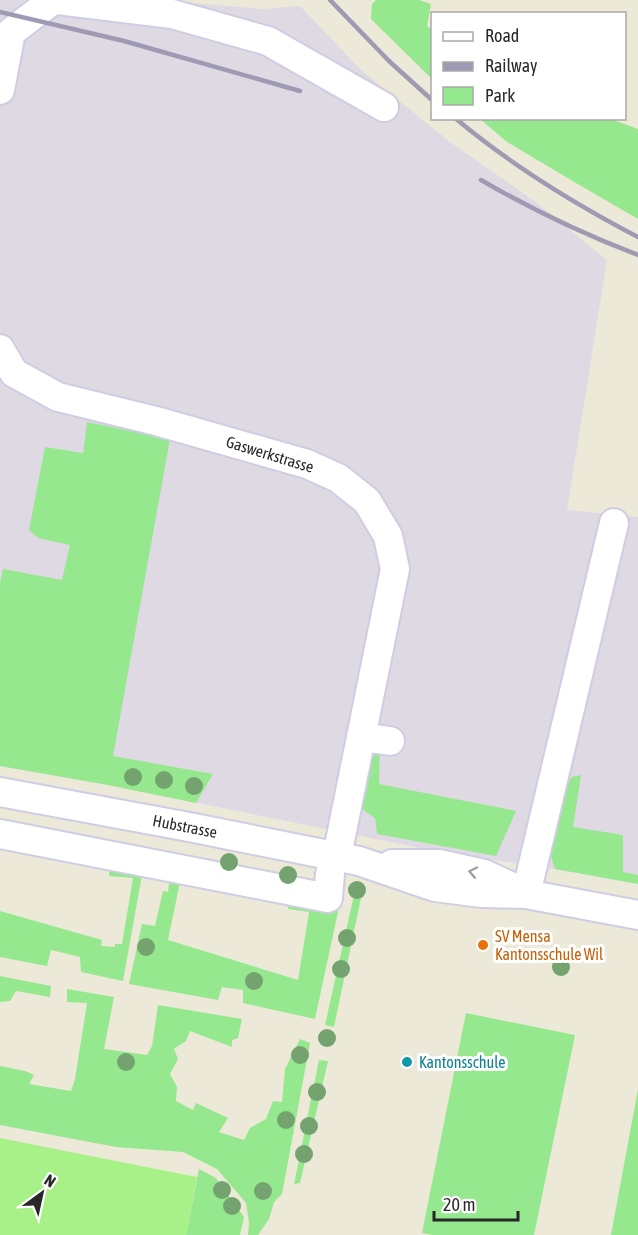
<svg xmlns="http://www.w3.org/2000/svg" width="638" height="1235" font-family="'Asap Condensed',sans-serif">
<rect width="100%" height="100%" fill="#ece9d8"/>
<!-- industrial -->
<polygon fill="#dfd9e3" points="0,0 158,0 263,9 300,6 361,70 450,142 533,200 607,260 567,510 638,517 638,882 435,851 108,785 0,766"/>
<!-- green -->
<g fill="#95e88e">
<polygon points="376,0 419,0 431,4 427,26 432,30 432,79 371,19 372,4"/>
<polygon points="480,119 611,119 638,129 638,219 576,183 507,142"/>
<polygon points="87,422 170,439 113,756 213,774 196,803 108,785 0,766 0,584 3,569 62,580 70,545 38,538 29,530 45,447 83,453"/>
<polygon points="380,738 379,784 516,811 496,856 377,834 375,818 362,809 376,741"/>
<polygon points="581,775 573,827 623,835 623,872 638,875 638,884 555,869 549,849 556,800 572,777"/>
<polygon points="110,864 143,869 123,981 81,972 80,957 51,950 47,966 0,957 0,911 102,940 101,946 115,947 115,944 122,944 133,878 109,876"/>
<polygon points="170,876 181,877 168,940 298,980 309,912 288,909 290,897 339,907 315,1019 243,1003 243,990 222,987 218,1000 129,984 142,924 155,926 163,891 168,892"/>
<polygon points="356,886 363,888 334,1027 325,1025"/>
<polygon points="0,976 51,986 50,997 16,991 10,1001 0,1002"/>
<polygon points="67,989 114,997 104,1049 147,1055 152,1046 158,1005 242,1019 238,1038 232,1040 232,1047 190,1031 186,1041 174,1049 178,1059 170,1074 177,1087 176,1101 193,1110 196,1103 228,1118 219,1132 244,1140 250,1128 266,1119 273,1101 282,1102 285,1069 300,1039 310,1043 282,1194 274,1202 269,1219 258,1235 248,1235 249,1222 246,1203 217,1169 183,1152 116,1147 0,1125 0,1066 25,1071 34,1075 29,1084 71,1091 75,1079 87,1003 67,1002"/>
<polygon points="466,1013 575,1035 534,1235 433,1235 422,1233"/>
<polygon points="319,1060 328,1061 300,1183 294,1184"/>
<polygon points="638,1089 638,1235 611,1235"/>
<polygon points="199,1169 216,1178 244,1217 240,1235 186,1235"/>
</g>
<!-- pitch -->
<polygon fill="#a8f189" points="0,1138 197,1177 186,1235 0,1235"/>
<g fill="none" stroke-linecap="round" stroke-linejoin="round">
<defs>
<g id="minor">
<polyline points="58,0 172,14 268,41 384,107"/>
<polyline points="0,90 11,32 53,0"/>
<polyline points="0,349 14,373 58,397 156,421 307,464 338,478 367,501 388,536 395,569 337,856"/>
<polyline points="361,737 390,741"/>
<polyline points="0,792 189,827 359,861 435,887 482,893 526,894 638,915"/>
<polyline points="0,834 328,898 330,874"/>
<polyline points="392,864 439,864 484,874 510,886"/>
<polyline points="526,894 614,523"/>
</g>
</defs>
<!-- minor casing -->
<use href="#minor" stroke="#cfcde3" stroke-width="32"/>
<!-- minor -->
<use href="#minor" stroke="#fff" stroke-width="28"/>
<!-- rail -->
<g stroke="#9e9ab4" stroke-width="4.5">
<polyline points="330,0 389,61 432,100"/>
<polyline points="0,12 124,41 300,91"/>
<path d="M455 118C511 165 573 203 638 237"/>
<path d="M481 180C531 209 583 234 638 255"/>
</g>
</g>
<!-- trees -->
<g fill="#75a36f">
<circle cx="133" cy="777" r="9"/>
<circle cx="164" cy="780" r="9"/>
<circle cx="194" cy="786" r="9"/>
<circle cx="229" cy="862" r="9"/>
<circle cx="288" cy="875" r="9"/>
<circle cx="357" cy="890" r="9"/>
<circle cx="347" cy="938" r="9"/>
<circle cx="146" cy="947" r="9"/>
<circle cx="561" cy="967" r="9"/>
<circle cx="341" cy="969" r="9"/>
<circle cx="254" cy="981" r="9"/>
<circle cx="327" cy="1038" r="9"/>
<circle cx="300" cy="1055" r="9"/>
<circle cx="126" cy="1062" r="9"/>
<circle cx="317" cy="1092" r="9"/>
<circle cx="286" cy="1120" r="9"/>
<circle cx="309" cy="1126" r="9"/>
<circle cx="304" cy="1154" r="9"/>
<circle cx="222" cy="1190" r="9"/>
<circle cx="263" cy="1191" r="9"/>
<circle cx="232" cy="1206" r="9"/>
</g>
<!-- one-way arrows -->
<defs><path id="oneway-chevron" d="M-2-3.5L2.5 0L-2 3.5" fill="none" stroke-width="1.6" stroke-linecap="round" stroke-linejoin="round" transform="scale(1.5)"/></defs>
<use stroke="#9e9e9e" href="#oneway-chevron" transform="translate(473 872) rotate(-168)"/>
<!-- markers -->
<circle fill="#e8710a" stroke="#fff" stroke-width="2" cx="483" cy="945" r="6"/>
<circle fill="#0f9aa8" stroke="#fff" stroke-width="2" cx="407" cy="1062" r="6"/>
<g text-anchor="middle" stroke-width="6" stroke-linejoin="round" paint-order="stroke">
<!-- street labels -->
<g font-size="16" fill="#282828" stroke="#fff">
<text transform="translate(270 454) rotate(17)" y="6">Gaswerkstrasse</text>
<text transform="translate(185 826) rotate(11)" y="6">Hubstrasse</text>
</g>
<!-- food labels -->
<g font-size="16" fill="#c56008" stroke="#fff" text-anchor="start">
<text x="495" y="942">SV Mensa<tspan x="495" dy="18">Kantonsschule Wil</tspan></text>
</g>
<!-- culture labels -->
<g font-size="16" fill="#0d838f" stroke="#fff" text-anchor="start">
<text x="419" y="1068">Kantonsschule</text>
</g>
</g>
<!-- legend -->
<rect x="431" y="12" width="195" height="108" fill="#ffffff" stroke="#a9a9a9" stroke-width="1.5"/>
<rect x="443" y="32" width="30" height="9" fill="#ffffff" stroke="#a9a9a9" stroke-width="1.5"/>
<text x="485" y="42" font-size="18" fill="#282828">Road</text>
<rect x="443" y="62" width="30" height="9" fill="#9e9ab4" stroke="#a9a9a9" stroke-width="1.5"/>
<text x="485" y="72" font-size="18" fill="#282828">Railway</text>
<rect x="443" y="87" width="30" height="18" fill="#95e88e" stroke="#a9a9a9" stroke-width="1.5"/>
<text x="485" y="102" font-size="18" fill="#282828">Park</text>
<!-- north arrow -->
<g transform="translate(42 1193) rotate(33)" stroke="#ffffff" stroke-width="4.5" paint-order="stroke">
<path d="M0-4.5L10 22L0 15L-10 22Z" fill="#282828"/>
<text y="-9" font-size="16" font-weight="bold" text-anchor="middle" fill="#282828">N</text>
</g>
<!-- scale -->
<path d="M434 1211v9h84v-9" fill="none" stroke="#282828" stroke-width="3"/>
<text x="443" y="1211" font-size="18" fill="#282828" stroke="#ffffff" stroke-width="4.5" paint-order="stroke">20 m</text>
</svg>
